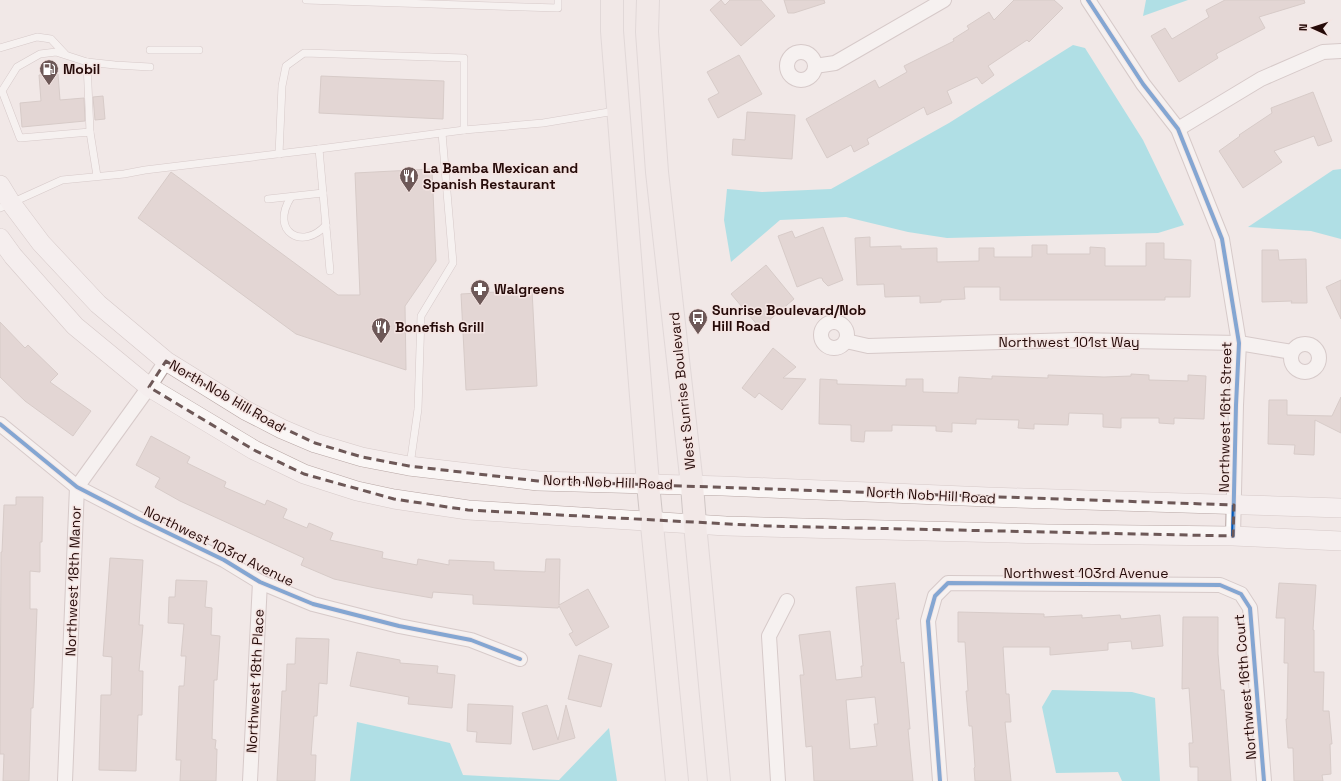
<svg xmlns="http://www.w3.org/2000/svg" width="1341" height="781" font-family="'Space Grotesk',sans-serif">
<rect width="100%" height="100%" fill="#f1e8e7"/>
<!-- water -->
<g fill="#62d6e2">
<polygon points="1146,0 1188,0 1143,16"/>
<polygon points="1073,45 1085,48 1143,140 1184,225 1158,233 947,238 908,232 846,217 780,220 731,262 724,220 727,189 762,192 831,189 949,123"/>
<polygon points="1341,169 1341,239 1311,231 1248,227 1333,170"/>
<polygon points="1052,690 1132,692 1155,698 1160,781 1122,781 1118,772 1056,773 1042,707"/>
<polygon points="357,722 450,743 463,775 559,780 609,728 617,781 350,781"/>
</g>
<!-- building -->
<g fill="#d3c2bc" stroke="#b8a8a2" fill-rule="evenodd">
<polygon points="721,0 725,5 730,0 761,0 775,16 741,46 710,10"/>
<polygon points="784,0 824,0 825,3 794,13 788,13"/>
<polygon points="1014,0 1054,0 1063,8 1029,42 1027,40 988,66 994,75 982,84 977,77 947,91 952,103 927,115 924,107 867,139 869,144 854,152 851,145 827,158 806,119 875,80 879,88 907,72 904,66 954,41 953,39 969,29 967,26 989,12 994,20"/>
<polygon points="1225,0 1304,0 1305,3 1259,17 1265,28 1216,54 1218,58 1179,82 1151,36 1165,28 1172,39 1209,17 1206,10"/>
<polygon points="739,55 762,94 718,118 708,99 719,93 707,72"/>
<polygon points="58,74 60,100 84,98 85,121 22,127 20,103 41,101 39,75"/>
<polygon points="321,76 444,81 443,119 319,113"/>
<polygon points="1313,92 1332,141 1318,146 1314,136 1274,151 1282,162 1243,188 1219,151 1240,136 1239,135 1272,113 1271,108"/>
<polygon points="103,96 105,119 95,120 93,97"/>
<polygon points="747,112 795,115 792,159 732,155 733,139 745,140"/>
<polygon points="432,169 436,261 405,306 406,370 296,334 138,218 171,172 338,295 360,295 355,173"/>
<polygon points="823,227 843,280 828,286 823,281 822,278 819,278 797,287 778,236 792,231 795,238"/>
<polygon points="870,237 870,247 901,246 901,249 937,248 937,262 979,261 979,248 994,248 994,257 1032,257 1032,245 1047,245 1047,254 1090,254 1090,247 1105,248 1105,266 1146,266 1146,243 1164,243 1164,259 1191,260 1190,297 1165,297 1165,300 1000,300 1000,287 964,287 965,299 941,300 941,302 920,303 920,296 885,297 884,284 857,285 855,238"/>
<polygon points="1262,250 1278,250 1279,260 1306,259 1307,303 1291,303 1292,301 1262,302"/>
<polygon points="766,265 794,299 760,328 731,294"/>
<polygon points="1341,280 1341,319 1326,287"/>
<polygon points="532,290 537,386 466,390 461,294"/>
<polygon points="0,322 25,348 28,345 58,374 50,382 91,411 73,436 25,401 0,377"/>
<polygon points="773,348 796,367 783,378 806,379 782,410 759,393 755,398 742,388"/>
<polygon points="1131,374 1149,375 1149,380 1188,381 1188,375 1206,376 1204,419 1174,418 1174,424 1159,423 1159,418 1121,418 1121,428 1103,427 1103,414 1069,413 1068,425 1034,424 1034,429 1018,428 1019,420 976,419 976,424 952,423 952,432 936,431 936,426 892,425 892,431 865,431 864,442 851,441 851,425 819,424 820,379 837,380 837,384 906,386 906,379 923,379 923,392 958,393 959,377 992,379 992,376 1048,378 1048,375 1104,377 1131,376"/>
<polygon points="1341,397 1341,433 1315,420 1314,455 1294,454 1295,445 1268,444 1269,400 1287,400 1287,415 1332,416"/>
<polygon points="151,436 190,457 187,463 226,482 224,487 265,505 267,500 287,509 283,518 307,528 309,523 333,533 330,540 383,552 382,558 417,565 418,559 449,565 449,560 494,562 494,570 545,572 546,559 560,559 559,605 588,589 609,627 576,646 569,634 573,632 559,606 558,608 473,604 473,595 433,592 432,598 375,588 334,579 301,565 304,558 180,501 155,487 160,478 136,465"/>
<polygon points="16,497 43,497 42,542 40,542 40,572 30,571 30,609 37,609 34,688 33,708 31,708 29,781 3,781 4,754 0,754 1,552 2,552 4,505 16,505"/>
<polygon points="110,558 143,560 139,625 143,625 139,671 143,671 142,715 138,715 136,771 99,770 101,695 111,695 112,657 103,656"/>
<polygon points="176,580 207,581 205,607 212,608 211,635 220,636 217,680 214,680 212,739 216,740 215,749 217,749 216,781 180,781 181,760 176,760 179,686 184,686 186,656 181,656 184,624 168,623 169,597 175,597"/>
<path d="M895 583 899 619H896L901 663 904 662 910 729H908L913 781H814L812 746 806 747 800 675H804L799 635 830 631 836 680 862 677 861 666H863L856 587ZM875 697 878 724H874L877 746 850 749 846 700Z"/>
<polygon points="1279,583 1316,585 1313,630 1314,630 1314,672 1324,672 1323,711 1329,711 1332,744 1330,744 1331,774 1322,775 1323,781 1294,781 1293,748 1288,748 1286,719 1287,719 1288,663 1284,663 1285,618 1276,618"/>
<polygon points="958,612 1044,614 1044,617 1082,615 1082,618 1120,615 1121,619 1160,615 1163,646 1132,649 1131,641 1108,643 1108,650 1050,655 1050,647 1003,647 1006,694 1009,694 1011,722 1005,722 1011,781 975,781 974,768 975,767 972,726 969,726 966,691 968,691 965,642 958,642"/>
<polygon points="1183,617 1218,617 1218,654 1221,690 1224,690 1231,781 1198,781 1198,767 1190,767 1189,743 1193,743 1189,688 1182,689"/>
<polygon points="296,638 329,639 327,684 319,683 317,716 314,716 311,755 316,755 315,781 277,781 282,691 286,691 287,664 295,664"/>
<polygon points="357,652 400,660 400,663 438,666 437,673 455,675 452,708 408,704 409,697 350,686"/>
<polygon points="579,655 612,664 601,707 568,699"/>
<polygon points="468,704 513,706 511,744 476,742 477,732 467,731"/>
<polygon points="547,705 558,740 566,705 575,738 533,750 522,713"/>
</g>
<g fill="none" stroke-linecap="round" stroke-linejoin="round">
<defs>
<g id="lane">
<polyline points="306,0 558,8 558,0"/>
<polyline points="0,48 37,37 51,39 65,54"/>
<polyline points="150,50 199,50"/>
<polyline points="87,62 90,132"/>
<polyline points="319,149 330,271"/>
<polyline points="279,154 282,86 286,66 304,53 464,58 464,130"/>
<polyline points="97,176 90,132 20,138 2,91 17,67 40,54 56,52 87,62 115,65 150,67"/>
<path d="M291 197C269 232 303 251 326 225"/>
<polyline points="268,199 323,193"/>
<polyline points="0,208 62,180 124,174 145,170 319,149 464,130 543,123 615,111"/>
<polyline points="410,465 418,409 421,316 453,263 442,133"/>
</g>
<g id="street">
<polyline points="1088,0 1143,84 1178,129 1222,239 1239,343 1236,405 1233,536"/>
<circle cx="801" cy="66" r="14"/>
<polyline points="815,66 835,63 944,0"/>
<polyline points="1178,129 1261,79 1323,52 1341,51"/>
<circle cx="834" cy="335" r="13"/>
<polyline points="846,341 868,346 1073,340 1239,343 1292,352"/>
<circle cx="1305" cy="358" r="14"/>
<polyline points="0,424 77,487 137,518 224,560 260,582 313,604 399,626 471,640 520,659"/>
<polyline points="65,781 77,487 149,387 166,361"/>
<polyline points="250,781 260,582"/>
<polyline points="778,781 769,636 787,601"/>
<polyline points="940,781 928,621 935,596 948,583 1220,585 1241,594 1250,608 1264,781"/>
</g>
<g id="secondary">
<polyline points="0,185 11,203 41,243 98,304 166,361 245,410 282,429 315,443 362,457 409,466 538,481 723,486 988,497 1341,508"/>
<polyline points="0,238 13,256 75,326 149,387 254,450 304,474 357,491 394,499 468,510 726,526 1048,534 1233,536 1341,541"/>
</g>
<g id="highway">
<polyline points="612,0 612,31 648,484 677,781"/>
<polyline points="648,0 647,32 657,172 692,485 695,524 719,781"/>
</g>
</defs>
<!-- lane casing -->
<use href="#lane" stroke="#b7a6a4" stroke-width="8"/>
<!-- street casing -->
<use href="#street" stroke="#b7a6a4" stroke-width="16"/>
<!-- secondary casing -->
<use href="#secondary" stroke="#b7a6a4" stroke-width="20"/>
<!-- highway casing -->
<use href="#highway" stroke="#cfc6c5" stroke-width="24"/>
<!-- lane -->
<use href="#lane" stroke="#fdfcfb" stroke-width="7"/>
<!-- street -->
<use href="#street" stroke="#fdfcfb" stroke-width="14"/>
<!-- secondary -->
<use href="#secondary" stroke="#faf6f5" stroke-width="19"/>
<!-- highway -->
<use href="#highway" stroke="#f2e8e7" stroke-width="22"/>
<defs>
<g id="cycleway">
<polyline points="1088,0 1143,84 1178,129 1222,239 1239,343 1236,405 1233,536"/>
<polyline points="0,424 77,487 137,518 224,560 260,582 313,604 399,626 471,640 520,659"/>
<polyline points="940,781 928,621 935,596 948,583 1220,585 1241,594 1250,608 1264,781"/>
</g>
</defs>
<!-- cycleway casing -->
<use href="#cycleway" stroke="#f5e5e3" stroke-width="6"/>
<!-- cycleway -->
<use href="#cycleway" stroke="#0057b8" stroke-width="4"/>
</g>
<!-- marked area -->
<path d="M0 0H1341V781H0ZM166 361 245 410 315 443 362 457 409 466 538 481 1234 505 1233 536 767 526 468 510 394 499 304 474 254 450 149 387Z" fill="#f1e8e7" fill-opacity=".55" fill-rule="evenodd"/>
<path fill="none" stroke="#6d5857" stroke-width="3" stroke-dasharray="8 5" stroke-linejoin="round" d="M166 361 245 410 315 443 362 457 409 466 538 481 1234 505 1233 536 767 526 468 510 394 499 304 474 254 450 149 387Z"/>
<!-- icons -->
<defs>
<symbol id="fuel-pin" viewBox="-11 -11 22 30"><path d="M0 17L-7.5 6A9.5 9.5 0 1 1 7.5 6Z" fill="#6d5857" stroke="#f5e5e3"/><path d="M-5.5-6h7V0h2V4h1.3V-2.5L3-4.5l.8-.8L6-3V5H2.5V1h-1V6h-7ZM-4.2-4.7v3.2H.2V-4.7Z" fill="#fff"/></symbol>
<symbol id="restaurant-pin" viewBox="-11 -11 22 30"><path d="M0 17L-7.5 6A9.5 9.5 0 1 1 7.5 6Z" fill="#6d5857" stroke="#f5e5e3"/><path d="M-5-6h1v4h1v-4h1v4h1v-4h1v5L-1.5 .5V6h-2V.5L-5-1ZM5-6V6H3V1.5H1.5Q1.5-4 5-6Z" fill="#fff"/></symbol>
<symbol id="pharmacy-pin" viewBox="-11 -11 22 30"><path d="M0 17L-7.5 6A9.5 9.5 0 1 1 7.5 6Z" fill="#6d5857" stroke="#f5e5e3"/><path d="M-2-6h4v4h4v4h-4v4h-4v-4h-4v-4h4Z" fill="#fff"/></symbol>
<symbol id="bus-pin" viewBox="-11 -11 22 30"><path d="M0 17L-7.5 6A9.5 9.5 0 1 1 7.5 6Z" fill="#6d5857" stroke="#f5e5e3"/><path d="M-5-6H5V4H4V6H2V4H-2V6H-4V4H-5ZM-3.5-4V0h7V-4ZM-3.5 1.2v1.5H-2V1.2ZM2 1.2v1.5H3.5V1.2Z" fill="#fff"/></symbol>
</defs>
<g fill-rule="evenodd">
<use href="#fuel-pin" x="38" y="58" width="22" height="30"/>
<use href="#restaurant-pin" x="398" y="165" width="22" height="30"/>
<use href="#pharmacy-pin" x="469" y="278" width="22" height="30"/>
<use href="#bus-pin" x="687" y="307" width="22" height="30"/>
<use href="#restaurant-pin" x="370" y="316" width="22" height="30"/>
</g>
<g text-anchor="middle" stroke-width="3" stroke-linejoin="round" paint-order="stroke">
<!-- poi labels -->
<g font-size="14" font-weight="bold" fill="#260b09" stroke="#f5e5e3" text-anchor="start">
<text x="63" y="74">Mobil</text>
<text x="423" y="173">La Bamba Mexican and<tspan x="423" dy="16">Spanish Restaurant</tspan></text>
<text x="494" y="294">Walgreens</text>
<text x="712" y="315">Sunrise Boulevard/Nob<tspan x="712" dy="16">Hill Road</tspan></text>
<text x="395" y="332">Bonefish Grill</text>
</g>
<!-- street labels -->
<g font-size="14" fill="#260b09" stroke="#f5e5e3">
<text x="1069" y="347">Northwest 101st Way</text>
<text transform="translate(682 391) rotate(-96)" y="5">West Sunrise Boulevard</text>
<text transform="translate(227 396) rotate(30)" y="5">North Nob Hill Road</text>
<text transform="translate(1225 417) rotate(-89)" y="5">Northwest 16th Street</text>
<text transform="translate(608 482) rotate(2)" y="5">North Nob Hill Road</text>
<text transform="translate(931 495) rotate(3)" y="5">North Nob Hill Road</text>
<text transform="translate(219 546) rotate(26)" y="5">Northwest 103rd Avenue</text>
<text x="1086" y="578">Northwest 103rd Avenue</text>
<text transform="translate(73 581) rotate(-88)" y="5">Northwest 18th Manor</text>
<text transform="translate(255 681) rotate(-87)" y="5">Northwest 18th Place</text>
<text transform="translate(1245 687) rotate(-95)" y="5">Northwest 16th Court</text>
</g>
</g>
<!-- north arrow -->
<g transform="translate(1313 28) rotate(273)" stroke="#f5e5e3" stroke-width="3" paint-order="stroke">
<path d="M0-3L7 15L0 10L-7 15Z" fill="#260b09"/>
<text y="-6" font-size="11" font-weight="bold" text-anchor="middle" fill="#260b09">N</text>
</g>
</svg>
